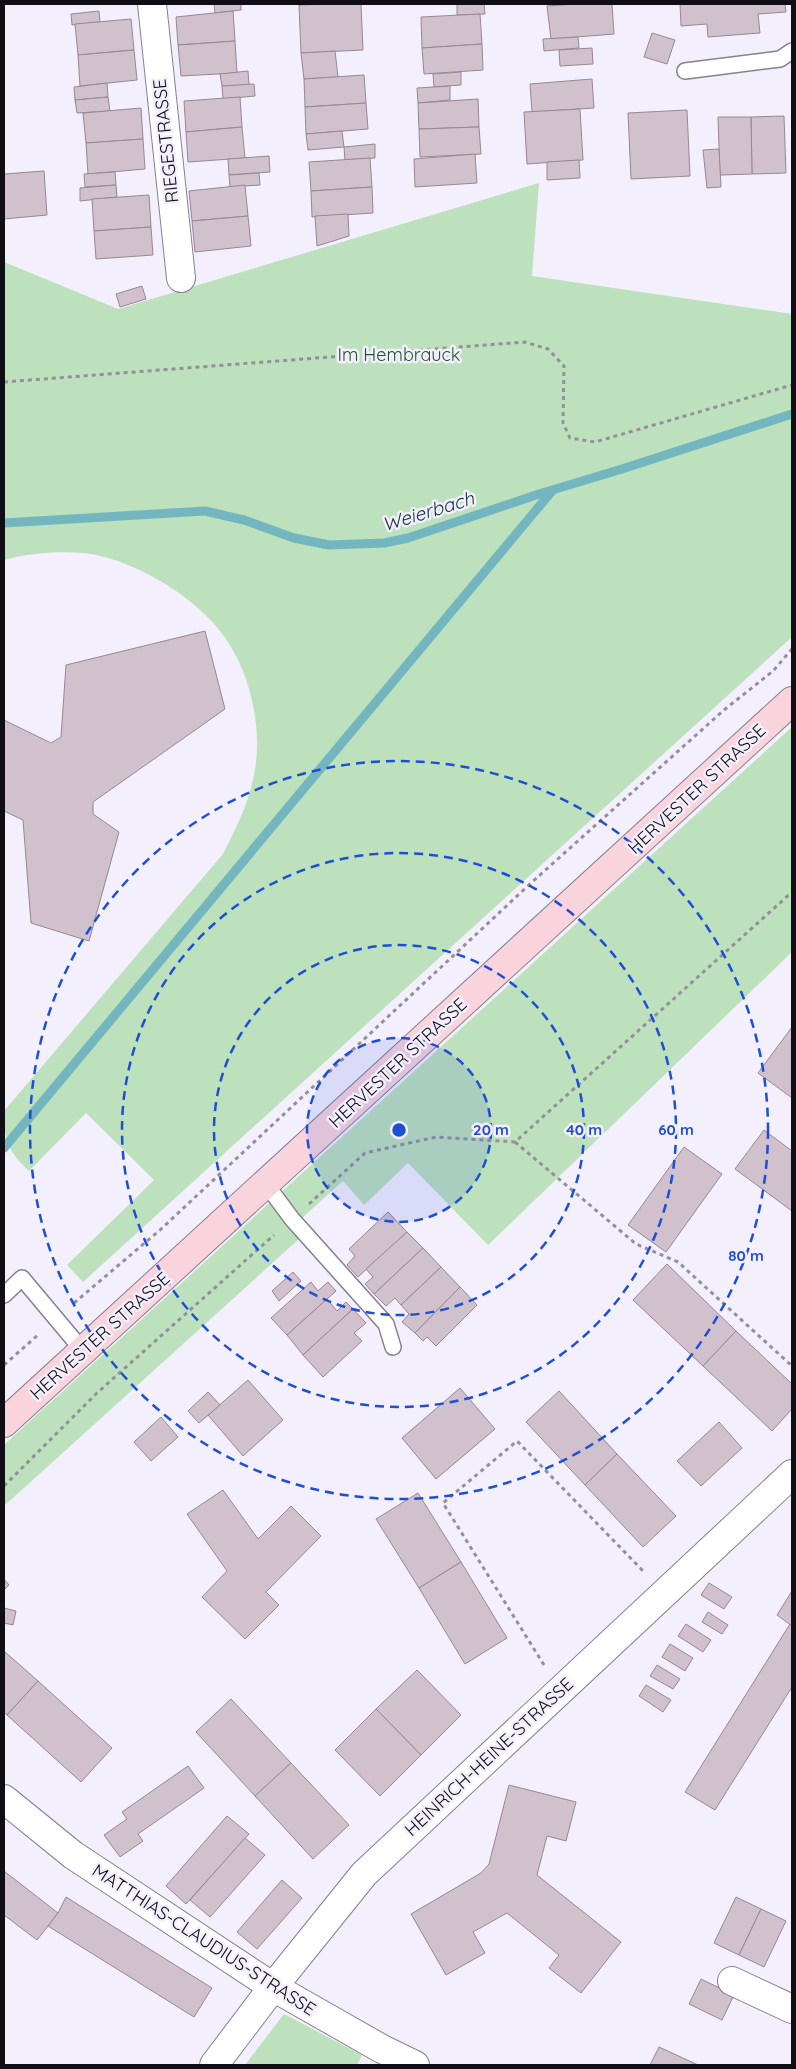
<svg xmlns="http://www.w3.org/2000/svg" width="796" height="2069" font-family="Quicksand,sans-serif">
<rect width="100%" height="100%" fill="#f3effd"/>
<!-- green -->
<g fill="#bce1bc">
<path d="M539 183 532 276 792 314V637L83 1282 67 1265 154 1180 86 1113 29 1171C8 1151 4 1141 4 1111L223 854C241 819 255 790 257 750 258 713 248 673 228 642 201 599 133 558 83 553 58 551 28 553 4 560V262L118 309Z"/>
<polygon points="792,727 792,952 488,1245 408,1163 364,1205 343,1181 301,1219 310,1229 4,1506 4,1445 6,1443"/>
<polygon points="284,2014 362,2055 357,2065 245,2065"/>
</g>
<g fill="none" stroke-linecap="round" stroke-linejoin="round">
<!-- stream -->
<g stroke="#73b6bf" stroke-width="9">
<polyline points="4,523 205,511 244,520 294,538 329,545 384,543 408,538 539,494 622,469 792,414"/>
<polyline points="4,1148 552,491"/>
</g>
</g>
<!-- building -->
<g fill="#d0c1cd" stroke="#968893">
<polygon points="214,4 241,4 241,10 215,13"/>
<polygon points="299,4 335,4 299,5"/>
<polygon points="335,4 361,4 363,50 301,53 299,5"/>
<polygon points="457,4 484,4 485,14 457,15"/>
<polygon points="576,4 612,4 614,34 551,39 547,6"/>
<polygon points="680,4 785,4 786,12 758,14 760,33 708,37 707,24 681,26"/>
<polygon points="99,11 100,22 72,25 71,14"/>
<polygon points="233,11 235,41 178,45 176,17"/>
<polygon points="480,14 482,44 422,48 421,17"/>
<polygon points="131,19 134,50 78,55 75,24"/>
<polygon points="652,33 675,40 667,64 644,57"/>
<polygon points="578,37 579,48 544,51 543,39"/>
<polygon points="235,41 237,73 181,76 178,45"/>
<polygon points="482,44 483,70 424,74 422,48"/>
<polygon points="592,48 593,64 560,66 559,50"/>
<polygon points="134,50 137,80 80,86 78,55"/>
<polygon points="335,51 338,77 304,79 301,53"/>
<polygon points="248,71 249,85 222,86 220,74"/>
<polygon points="461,72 461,85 434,87 433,74"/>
<polygon points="364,75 366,103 305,107 304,79"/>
<polygon points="592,79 594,108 532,112 530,84"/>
<polygon points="107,83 108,97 75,100 74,87"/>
<polygon points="254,84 255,96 223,99 222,86"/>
<polygon points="450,86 450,100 418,103 417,88"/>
<polygon points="108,97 110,111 77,113 75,100"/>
<polygon points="240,97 242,127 186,132 184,101"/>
<polygon points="478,99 479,127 419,129 418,103"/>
<polygon points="366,103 368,129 306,134 305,107"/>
<polygon points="141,108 143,139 86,143 83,113"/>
<polygon points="580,109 583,160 527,164 524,112"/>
<polygon points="687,110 690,176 631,179 628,113"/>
<polygon points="784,116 786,173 752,174 751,117"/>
<polygon points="718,117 751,117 752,174 720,175"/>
<polygon points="242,127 245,158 188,162 186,132"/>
<polygon points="479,127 481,154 420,157 419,129"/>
<polygon points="342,131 344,147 308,150 306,134"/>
<polygon points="143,139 145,169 88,174 86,143"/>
<polygon points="375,144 375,158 345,160 344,147"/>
<polygon points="719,149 721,187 707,188 703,150"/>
<polygon points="475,154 477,183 415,187 414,159"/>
<polygon points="269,156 270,172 229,175 228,159"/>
<polygon points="370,158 372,187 311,191 309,162"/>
<polygon points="579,160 580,178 547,180 547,162"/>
<polygon points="44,171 47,215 4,219 4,174"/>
<polygon points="115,172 116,185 85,187 84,174"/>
<polygon points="259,173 260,185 230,187 229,175"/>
<polygon points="116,185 117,197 80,201 80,188"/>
<polygon points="245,185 248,216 192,221 189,191"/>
<polygon points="372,187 373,213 312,217 311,191"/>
<polygon points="149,195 151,227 94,231 92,199"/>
<polygon points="348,214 349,236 317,246 315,216"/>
<polygon points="248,216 251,246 195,252 192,221"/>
<polygon points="151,227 153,255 96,259 94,231"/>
<polygon points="142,286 146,299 120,307 116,294"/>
<polygon points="205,631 225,709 93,802 93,814 119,832 89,941 31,923 23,820 4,811 4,720 51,743 61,737 66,665"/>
<polygon points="792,1027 792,1098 758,1073"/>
<polygon points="764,1130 792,1151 792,1211 735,1169"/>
<polygon points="684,1147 722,1174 666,1252 628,1225"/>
<polygon points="388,1212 407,1232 358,1277 347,1265 355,1256 349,1249"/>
<polygon points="407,1232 423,1248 374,1294 365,1284 373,1277 366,1269"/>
<polygon points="423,1248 441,1267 401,1305 395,1298 386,1306 374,1294"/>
<polygon points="667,1264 736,1331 703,1366 633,1300"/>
<polygon points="441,1267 460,1287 415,1333 402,1322 409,1314 401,1305"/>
<polygon points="293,1272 301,1281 279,1301 272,1291"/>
<polygon points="311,1282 318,1291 328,1282 336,1291 287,1335 271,1318"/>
<polygon points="460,1287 477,1305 436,1346 427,1337 423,1341 415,1333"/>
<polygon points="327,1299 337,1311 346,1302 353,1309 303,1355 287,1335"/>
<polygon points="353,1309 366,1323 354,1333 362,1341 323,1377 303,1355"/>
<polygon points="736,1331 792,1384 792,1409 772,1431 703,1366"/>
<polygon points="248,1380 283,1420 243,1456 208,1415"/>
<polygon points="460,1388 495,1429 436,1479 402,1438"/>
<polygon points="559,1391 617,1454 585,1485 526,1422"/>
<polygon points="208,1392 220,1405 199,1423 188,1411"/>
<polygon points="161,1417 178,1437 151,1461 134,1442"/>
<polygon points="719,1422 742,1448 701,1486 677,1461"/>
<polygon points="617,1454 676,1516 643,1547 585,1485"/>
<polygon points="223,1490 258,1539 291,1506 321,1536 266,1592 279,1605 245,1639 202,1597 227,1571 187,1514"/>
<polygon points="418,1493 461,1562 419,1588 376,1519"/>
<polygon points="461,1562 507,1638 465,1664 419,1588"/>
<polygon points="4,1579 9,1585 4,1590"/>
<polygon points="709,1583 732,1597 724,1609 701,1595"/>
<polygon points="792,1591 792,1626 777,1615"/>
<polygon points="4,1608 16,1611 13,1625 4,1623"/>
<polygon points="708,1612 728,1625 722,1634 702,1622"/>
<polygon points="686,1624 711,1640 703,1652 678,1636"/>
<polygon points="790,1624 792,1626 792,1687 715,1810 685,1792"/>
<polygon points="670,1644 693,1658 685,1671 662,1657"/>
<polygon points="4,1651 38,1681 7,1715 4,1712"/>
<polygon points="657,1665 680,1679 673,1689 650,1676"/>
<polygon points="417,1670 461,1715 421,1755 376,1709"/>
<polygon points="38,1681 112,1748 81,1782 7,1715"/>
<polygon points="646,1685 671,1700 663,1712 639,1696"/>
<polygon points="231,1699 291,1763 255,1796 196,1732"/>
<polygon points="376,1709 421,1755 380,1796 335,1750"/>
<polygon points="291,1763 349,1825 313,1859 255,1796"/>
<polygon points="188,1766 204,1788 138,1834 143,1841 120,1857 104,1835 127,1819 122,1812"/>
<polygon points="509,1785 576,1802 566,1841 547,1836 537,1875 621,1942 581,1993 549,1968 559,1955 507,1913 473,1932 485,1953 446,1975 411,1914 481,1873 489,1864"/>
<polygon points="227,1816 249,1834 186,1904 166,1886"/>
<polygon points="245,1838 265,1855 210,1917 190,1900"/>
<polygon points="4,1871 58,1913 37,1940 4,1915"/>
<polygon points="282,1880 302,1898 257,1949 237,1932"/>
<polygon points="66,1897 212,1988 194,2017 48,1926 58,1913"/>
<polygon points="736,1897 761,1909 739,1955 714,1943"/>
<polygon points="761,1909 786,1921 764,1967 739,1955"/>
<polygon points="701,1979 734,1995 722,2020 689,2004"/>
<polygon points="659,2047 698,2065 650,2065"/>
</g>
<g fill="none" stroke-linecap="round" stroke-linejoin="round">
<defs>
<g id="lane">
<polyline points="685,71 780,59 792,51"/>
<polyline points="266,1184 292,1219 386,1324 393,1347"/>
<polyline points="4,1295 22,1278 84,1352"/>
</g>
<g id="street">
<polyline points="152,4 181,278"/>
<polyline points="4,1799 73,1855 273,1987 382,2049 415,2065"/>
<polyline points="732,1981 792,2009"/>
<polyline points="214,2065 273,1987 364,1874 792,1474"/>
</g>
<polyline id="secondary" points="4,1423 792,701"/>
</defs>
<!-- lane casing -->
<use href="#lane" stroke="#84808f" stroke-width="18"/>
<!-- street casing -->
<use href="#street" stroke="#84808f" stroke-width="30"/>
<!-- secondary casing -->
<use href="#secondary" stroke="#84808f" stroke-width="30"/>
<!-- path -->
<g stroke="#93909b" stroke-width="3" stroke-dasharray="4 4" stroke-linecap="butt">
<polyline points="4,382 525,342 548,349 564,366 563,423 570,438 595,442 792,385"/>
<polyline points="515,1142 636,1244 678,1262 792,1366"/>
<polyline points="309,1204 365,1153 436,1137 515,1142 792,892"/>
<polyline points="74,1303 160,1230 531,883 724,710 773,671 792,649"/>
<polyline points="4,1365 39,1334"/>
<polyline points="4,1486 97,1393 274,1235"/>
<polyline points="544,1665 443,1503 517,1441 645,1573"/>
</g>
<!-- lane -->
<use href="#lane" stroke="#fff" stroke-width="15"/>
<!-- street -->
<use href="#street" stroke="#fff" stroke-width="28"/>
<!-- secondary -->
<use href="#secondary" stroke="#fad4dc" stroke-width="28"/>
</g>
<!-- distance rings -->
<circle cx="399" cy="1130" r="92" fill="#1d4ed8" fill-opacity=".12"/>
<g fill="none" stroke="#1d4ed8" stroke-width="2.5" stroke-dasharray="9 6">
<circle cx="399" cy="1130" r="92"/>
<circle cx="399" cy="1130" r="185"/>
<circle cx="399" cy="1130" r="277"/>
<circle cx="399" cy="1130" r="369"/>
</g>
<g text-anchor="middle" stroke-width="5" stroke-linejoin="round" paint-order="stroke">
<!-- street labels -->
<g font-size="18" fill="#100e14" stroke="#f3effd">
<text transform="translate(166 141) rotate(-96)" y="6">RIEGESTRASSE</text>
<text transform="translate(697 789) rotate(-43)" y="6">HERVESTER STRASSE</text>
<text transform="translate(398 1063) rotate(-43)" y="6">HERVESTER STRASSE</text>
<text transform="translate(100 1336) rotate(-42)" y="6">HERVESTER STRASSE</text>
<text transform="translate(489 1757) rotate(-43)" y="6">HEINRICH-HEINE-STRASSE</text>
<text transform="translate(204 1940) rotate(33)" y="6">MATTHIAS-CLAUDIUS-STRASSE</text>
</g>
<!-- park labels -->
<g font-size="18" fill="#205624" stroke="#f3effd">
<text x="399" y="361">Im Hembrauck</text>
</g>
<!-- water labels -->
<g font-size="19" font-style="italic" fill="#123438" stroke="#f3effd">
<text transform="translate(428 511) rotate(-17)" y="7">Weierbach</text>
</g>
</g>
<circle cx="399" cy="1130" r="8" fill="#1d4ed8" stroke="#f3effd" stroke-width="2.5"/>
<g font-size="15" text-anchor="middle" font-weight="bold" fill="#1d4ed8" stroke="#f3effd" stroke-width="5" stroke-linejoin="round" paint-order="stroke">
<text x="491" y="1135">20 m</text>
<text x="584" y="1135">40 m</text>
<text x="676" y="1135">60 m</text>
<text x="746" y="1261">80 m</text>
</g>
<!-- border -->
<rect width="796" height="2069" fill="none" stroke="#100e14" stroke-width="10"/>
</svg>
